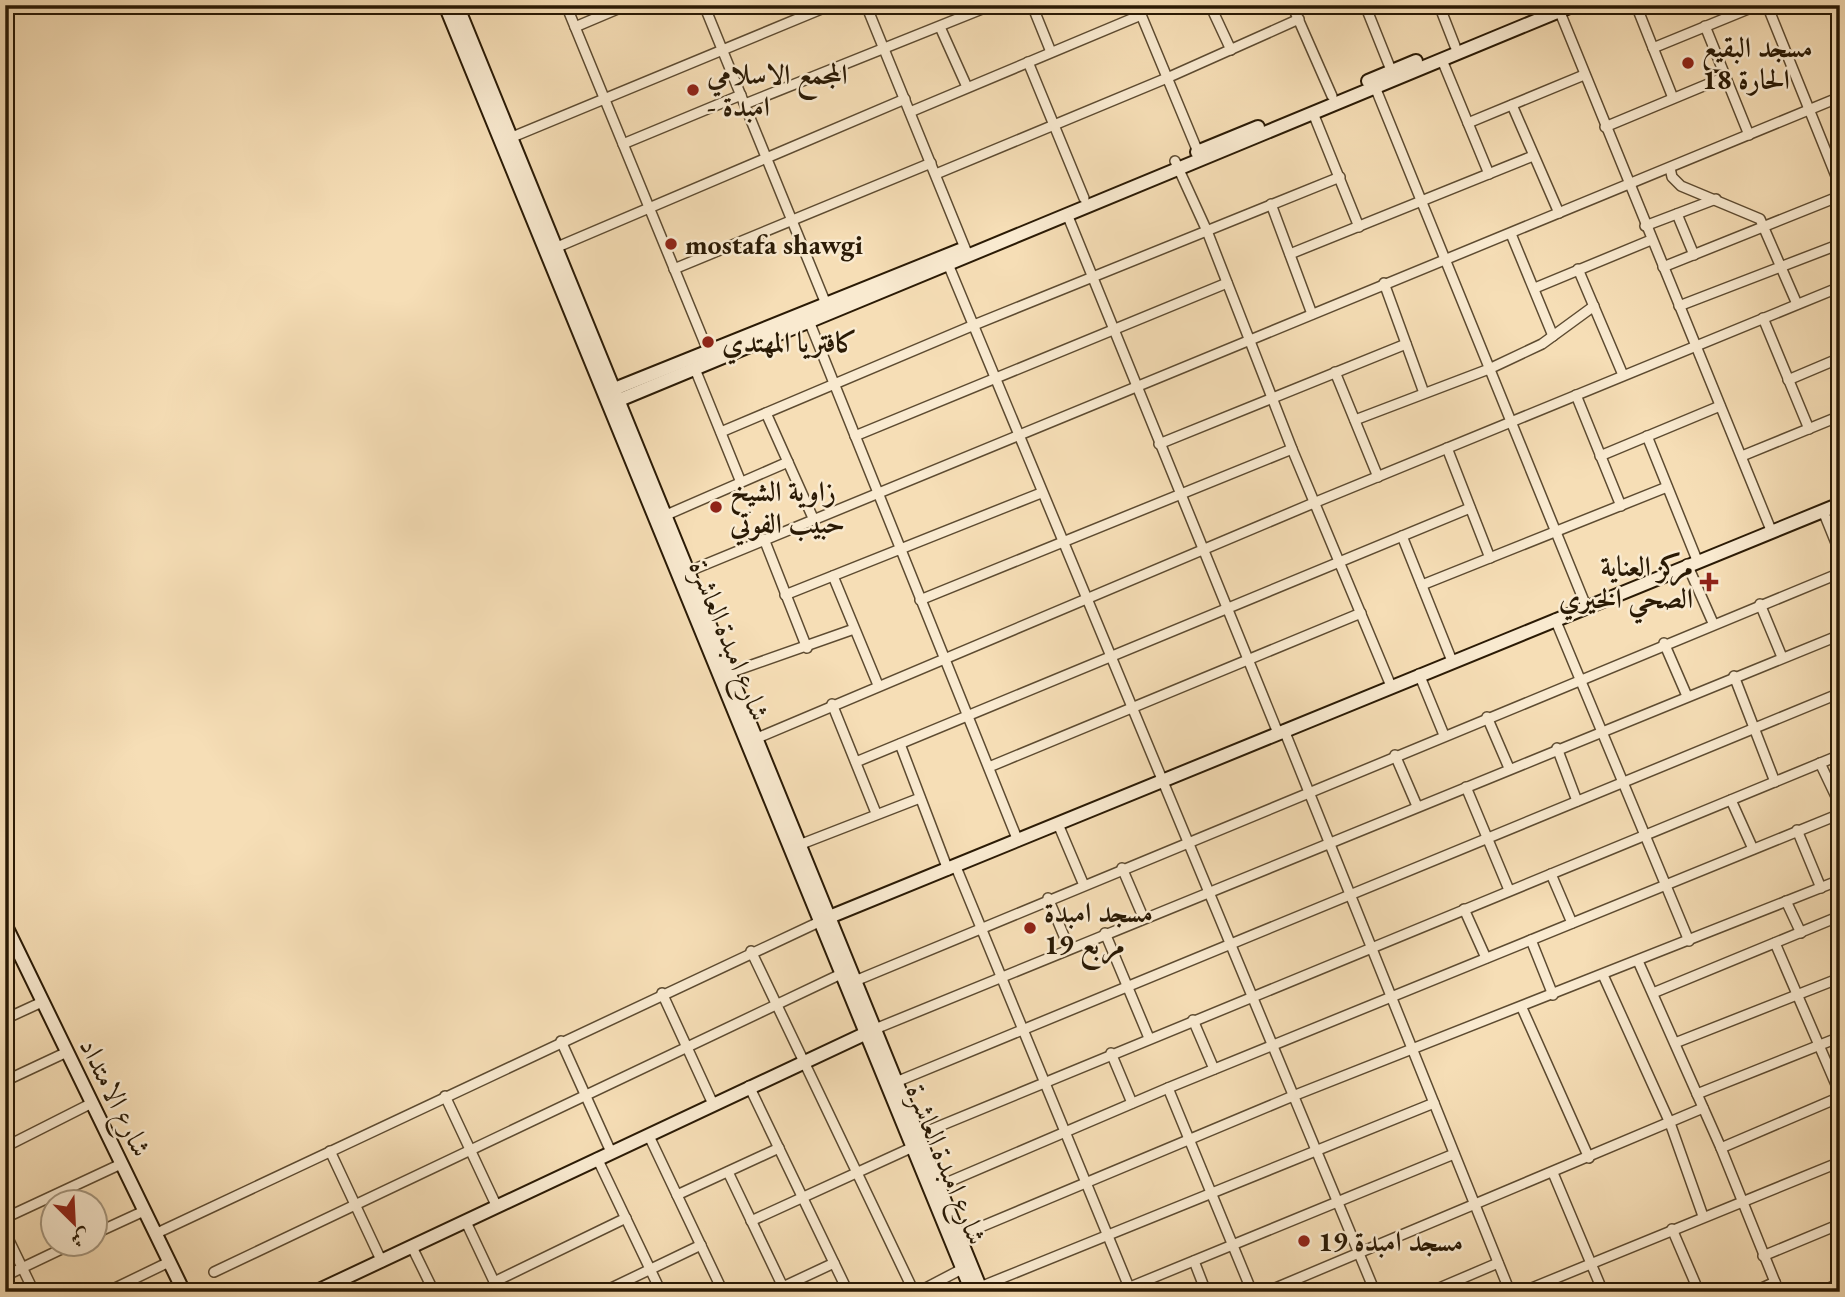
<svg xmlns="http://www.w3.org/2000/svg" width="1845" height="1297" font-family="'EB Garamond',Amiri,serif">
<rect width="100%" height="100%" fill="#f6deb6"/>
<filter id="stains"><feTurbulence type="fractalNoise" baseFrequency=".00286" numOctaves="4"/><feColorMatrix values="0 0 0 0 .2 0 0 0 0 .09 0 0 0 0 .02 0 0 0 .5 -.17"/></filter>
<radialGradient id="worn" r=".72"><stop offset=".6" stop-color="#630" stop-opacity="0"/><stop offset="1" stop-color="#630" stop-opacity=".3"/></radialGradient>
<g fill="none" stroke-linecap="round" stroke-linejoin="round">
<defs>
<g id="street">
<polyline points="566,5 708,351"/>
<polyline points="704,5 826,304"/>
<polyline points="866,5 967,253"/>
<polyline points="1032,5 1051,52"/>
<polyline points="1137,5 1198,152"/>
<polyline points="1210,5 1231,50"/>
<polyline points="1292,5 1332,96"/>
<polyline points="1365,5 1393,75"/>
<polyline points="1439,5 1455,46"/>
<polyline points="1557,5 1771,530"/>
<polyline points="1636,5 1673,98"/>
<polyline points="1767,5 1840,186"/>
<polyline points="1705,26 1749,135"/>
<polyline points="575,27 627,5"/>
<polyline points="940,27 967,87"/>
<polyline points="1653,48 1758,5"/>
<polyline points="1442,60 1489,174"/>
<polyline points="1028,62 1084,198"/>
<polyline points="1373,82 1586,606"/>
<polyline points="745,104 992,5"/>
<polyline points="1512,105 1559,213"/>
<polyline points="910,112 1141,15"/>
<polyline points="1313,113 1359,227"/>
<polyline points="1468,123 1584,75"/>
<polyline points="1605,127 1725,77"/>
<polyline points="510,138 831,5"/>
<polyline points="623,144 741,95"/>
<polyline points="1175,161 1207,231 1292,449 1391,686"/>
<polyline points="1670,168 1672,177 1681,186 1760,219 1797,304"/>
<polyline points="936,174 1167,78 1299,19"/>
<polyline points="1271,204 1312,314"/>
<polyline points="1067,214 1278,733"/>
<polyline points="1677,214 1694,255"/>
<polyline points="1645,226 1716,199"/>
<polyline points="1511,234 1553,336"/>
<polyline points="555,248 905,99"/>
<polyline points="1290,254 1533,156"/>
<polyline points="948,264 1375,1292"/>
<polyline points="1663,267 1840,196"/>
<polyline points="674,269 931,163"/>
<polyline points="1578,269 1623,375"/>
<polyline points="1384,283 1424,393"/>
<polyline points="1535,288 1651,240"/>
<polyline points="1679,306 1840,244"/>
<polyline points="1763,318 1809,429"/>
<polyline points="809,321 1018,841"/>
<polyline points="695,369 740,480"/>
<polyline points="1335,372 1378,477"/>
<polyline points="1788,380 1840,358"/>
<polyline points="1576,395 1621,506"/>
<polyline points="766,413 813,518"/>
<polyline points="1355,420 1489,369 1542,344 1594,306"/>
<polyline points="721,432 974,325 1340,177"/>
<polyline points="855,436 1227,283"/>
<polyline points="1647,436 1697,560"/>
<polyline points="1159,444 1406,344"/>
<polyline points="1447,448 1490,558"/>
<polyline points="1600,456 1720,406"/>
<polyline points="1742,456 1840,416"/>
<polyline points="1823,511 1840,553"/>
<polyline points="664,516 788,462"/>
<polyline points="1402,536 1452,661"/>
<polyline points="764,539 807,648"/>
<polyline points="1687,564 1713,623"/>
<polyline points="687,572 1840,97"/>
<polyline points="833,576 878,685"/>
<polyline points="1422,585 1667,487"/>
<polyline points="785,595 1041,493"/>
<polyline points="920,600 1292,449"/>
<polyline points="1760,604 1782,657"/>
<polyline points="1555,619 1689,941"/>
<polyline points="1664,643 1687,696"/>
<polyline points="729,673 854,629"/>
<polyline points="1419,674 1444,735"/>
<polyline points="1734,676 1775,782"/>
<polyline points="832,704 876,813"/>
<polyline points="1487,717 1509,768"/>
<polyline points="1284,730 1510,1292"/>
<polyline points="755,739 1316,502 1840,287"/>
<polyline points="900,744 948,870"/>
<polyline points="1557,748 1577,801"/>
<polyline points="1395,755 1417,806"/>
<polyline points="856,762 1470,508"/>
<polyline points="1820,763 1840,805"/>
<polyline points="989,767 1361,613"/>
<polyline points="1466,787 1509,890"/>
<polyline points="1731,800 1753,849"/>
<polyline points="1058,824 1083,883"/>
<polyline points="1797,830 1821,888"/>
<polyline points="799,845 920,798"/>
<polyline points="956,867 1131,1292"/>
<polyline points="1122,868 1143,917"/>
<polyline points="1551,874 1572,923"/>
<polyline points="1048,898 1069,948"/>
<polyline points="1786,901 1801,933"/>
<polyline points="1464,909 1486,958"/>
<polyline points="1105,933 1149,1038"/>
<polyline points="1531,940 1553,995"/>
<polyline points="1775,943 1840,1094"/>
<polyline points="751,951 914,1292"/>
<polyline points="5,954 15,949"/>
<polyline points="1638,961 1721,1148 1779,1292"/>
<polyline points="1603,975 1670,1123 1703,1216"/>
<polyline points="855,981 1840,573"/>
<polyline points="662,993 713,1104"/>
<polyline points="1653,993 1840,916"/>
<polyline points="1522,1008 1589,1158"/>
<polyline points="5,1019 42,1002"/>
<polyline points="1193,1020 1214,1069"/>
<polyline points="875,1029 1840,635"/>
<polyline points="561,1041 611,1152"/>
<polyline points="1675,1043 1840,978"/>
<polyline points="1111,1053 1132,1103"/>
<polyline points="5,1081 67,1052"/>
<polyline points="896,1082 1840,693"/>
<polyline points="749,1086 848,1292"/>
<polyline points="1168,1088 1252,1292"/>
<polyline points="1697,1094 1840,1037"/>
<polyline points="445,1096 497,1207"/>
<polyline points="918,1135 1840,755"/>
<polyline points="649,1136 723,1292"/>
<polyline points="5,1147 90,1104"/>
<polyline points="1721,1148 1840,1097"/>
<polyline points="330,1151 382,1262"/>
<polyline points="597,1158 661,1292"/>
<polyline points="728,1172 783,1287"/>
<polyline points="1553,1173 1603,1292"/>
<polyline points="939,1186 1168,1088 1840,814"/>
<polyline points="677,1195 779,1148"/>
<polyline points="5,1218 121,1164"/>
<polyline points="751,1221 913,1147"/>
<polyline points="466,1222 499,1292"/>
<polyline points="1672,1229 1699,1292"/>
<polyline points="5,1232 34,1292"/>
<polyline points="94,1234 144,1211"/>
<polyline points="155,1234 819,922"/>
<polyline points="959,1236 1293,1096 1840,880"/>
<polyline points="412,1247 434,1292"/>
<polyline points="1763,1256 1840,1224"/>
<polyline points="1194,1261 1206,1292"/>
<polyline points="214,1272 841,974"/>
<polyline points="5,1276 72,1244"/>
<polyline points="494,1282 626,1218"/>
<polyline points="980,1287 1434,1103"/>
<polyline points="107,1292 169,1262"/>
<polyline points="603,1292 701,1245"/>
<polyline points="772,1292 834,1263"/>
<polyline points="918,1292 962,1269"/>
<polyline points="1118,1292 1454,1154"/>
<polyline points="1266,1292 1703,1108"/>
<polyline points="1430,1292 1498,1263"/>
<polyline points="1522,1292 1840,1162"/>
<polyline points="1753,1292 1775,1282"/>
<polyline points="1821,1292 1840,1283"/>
</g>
<g id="secondary">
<polyline points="445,5 972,1292"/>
<polyline points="457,5 982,1292"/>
<polyline points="1368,81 1416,61"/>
<polyline points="1197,152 1258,127"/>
<polyline points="607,392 960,250"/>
<polyline points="612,403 1574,5"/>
<polyline points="822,920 1840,504"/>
<polyline points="5,924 184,1292"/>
<polyline points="315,1292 873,1030"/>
</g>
</defs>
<!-- street casing -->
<use href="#street" stroke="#5d4b31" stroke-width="12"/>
<!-- secondary casing -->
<use href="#secondary" stroke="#2a1a05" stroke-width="16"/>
<!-- street -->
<use href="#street" stroke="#f9ead0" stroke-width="9"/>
<!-- secondary -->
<use href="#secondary" stroke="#f9ead0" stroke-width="12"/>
</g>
<!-- markers -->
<g fill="#8f2418" stroke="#f9ead0" stroke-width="2.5">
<circle cx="1688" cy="63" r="7"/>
<circle cx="693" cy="90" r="7"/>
<circle cx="671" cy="244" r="7"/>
<circle cx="708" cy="342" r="7"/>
<circle cx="716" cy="507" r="7"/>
<path d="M1705.5 571.5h7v7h7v7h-7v7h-7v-7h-7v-7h7z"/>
<circle cx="1030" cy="928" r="7"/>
<circle cx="1304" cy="1241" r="7"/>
</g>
<g text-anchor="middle" stroke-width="5" stroke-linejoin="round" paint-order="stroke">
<!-- poi labels -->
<g font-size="28" font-weight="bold" fill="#2a1a05" stroke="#f9ead0" text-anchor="start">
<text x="1702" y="57">مسجد البقيع<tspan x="1702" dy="32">الحارة 18</tspan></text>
<text x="707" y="84">المجمع الاسلامي<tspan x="707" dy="32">- امبدة</tspan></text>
<text x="685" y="254">mostafa shawgi</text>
<text x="722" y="352">كافتريا المهتدي</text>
<text x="730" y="501">زاوية الشيخ<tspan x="730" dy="32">حبيب الفوتي</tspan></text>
<text x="1693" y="576" text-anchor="end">مركز العناية<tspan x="1693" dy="32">الصحي الخيري</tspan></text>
<text x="1044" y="922">مسجد امبدة<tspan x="1044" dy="32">مربع 19</tspan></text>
<text x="1318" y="1251">مسجد امبدة 19</text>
</g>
<!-- street labels -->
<g font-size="28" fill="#2a1a05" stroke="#f9ead0">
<text transform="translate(730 640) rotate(68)" y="10">شارع امبدة العاشرة</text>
<text transform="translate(116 1097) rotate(64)" y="10">شارع الامتداد</text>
<text transform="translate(947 1164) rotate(68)" y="10">شارع امبدة العاشرة</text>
</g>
</g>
<!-- margin -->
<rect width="1845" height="1297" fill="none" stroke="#f6deb6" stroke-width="28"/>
<rect x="7" y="7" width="1831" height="1283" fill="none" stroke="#2a1a05" stroke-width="3.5"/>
<rect x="14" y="14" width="1817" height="1269" fill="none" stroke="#2a1a05" stroke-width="2"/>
<!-- north arrow -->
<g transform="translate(74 1223) rotate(156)"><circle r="33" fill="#f9ead0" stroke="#a6977f" stroke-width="2"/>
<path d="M0-5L12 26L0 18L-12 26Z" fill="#8f2418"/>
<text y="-10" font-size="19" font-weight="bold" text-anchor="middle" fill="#2a1a05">ش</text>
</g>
<rect width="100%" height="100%" filter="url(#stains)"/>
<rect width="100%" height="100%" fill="url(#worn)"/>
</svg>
